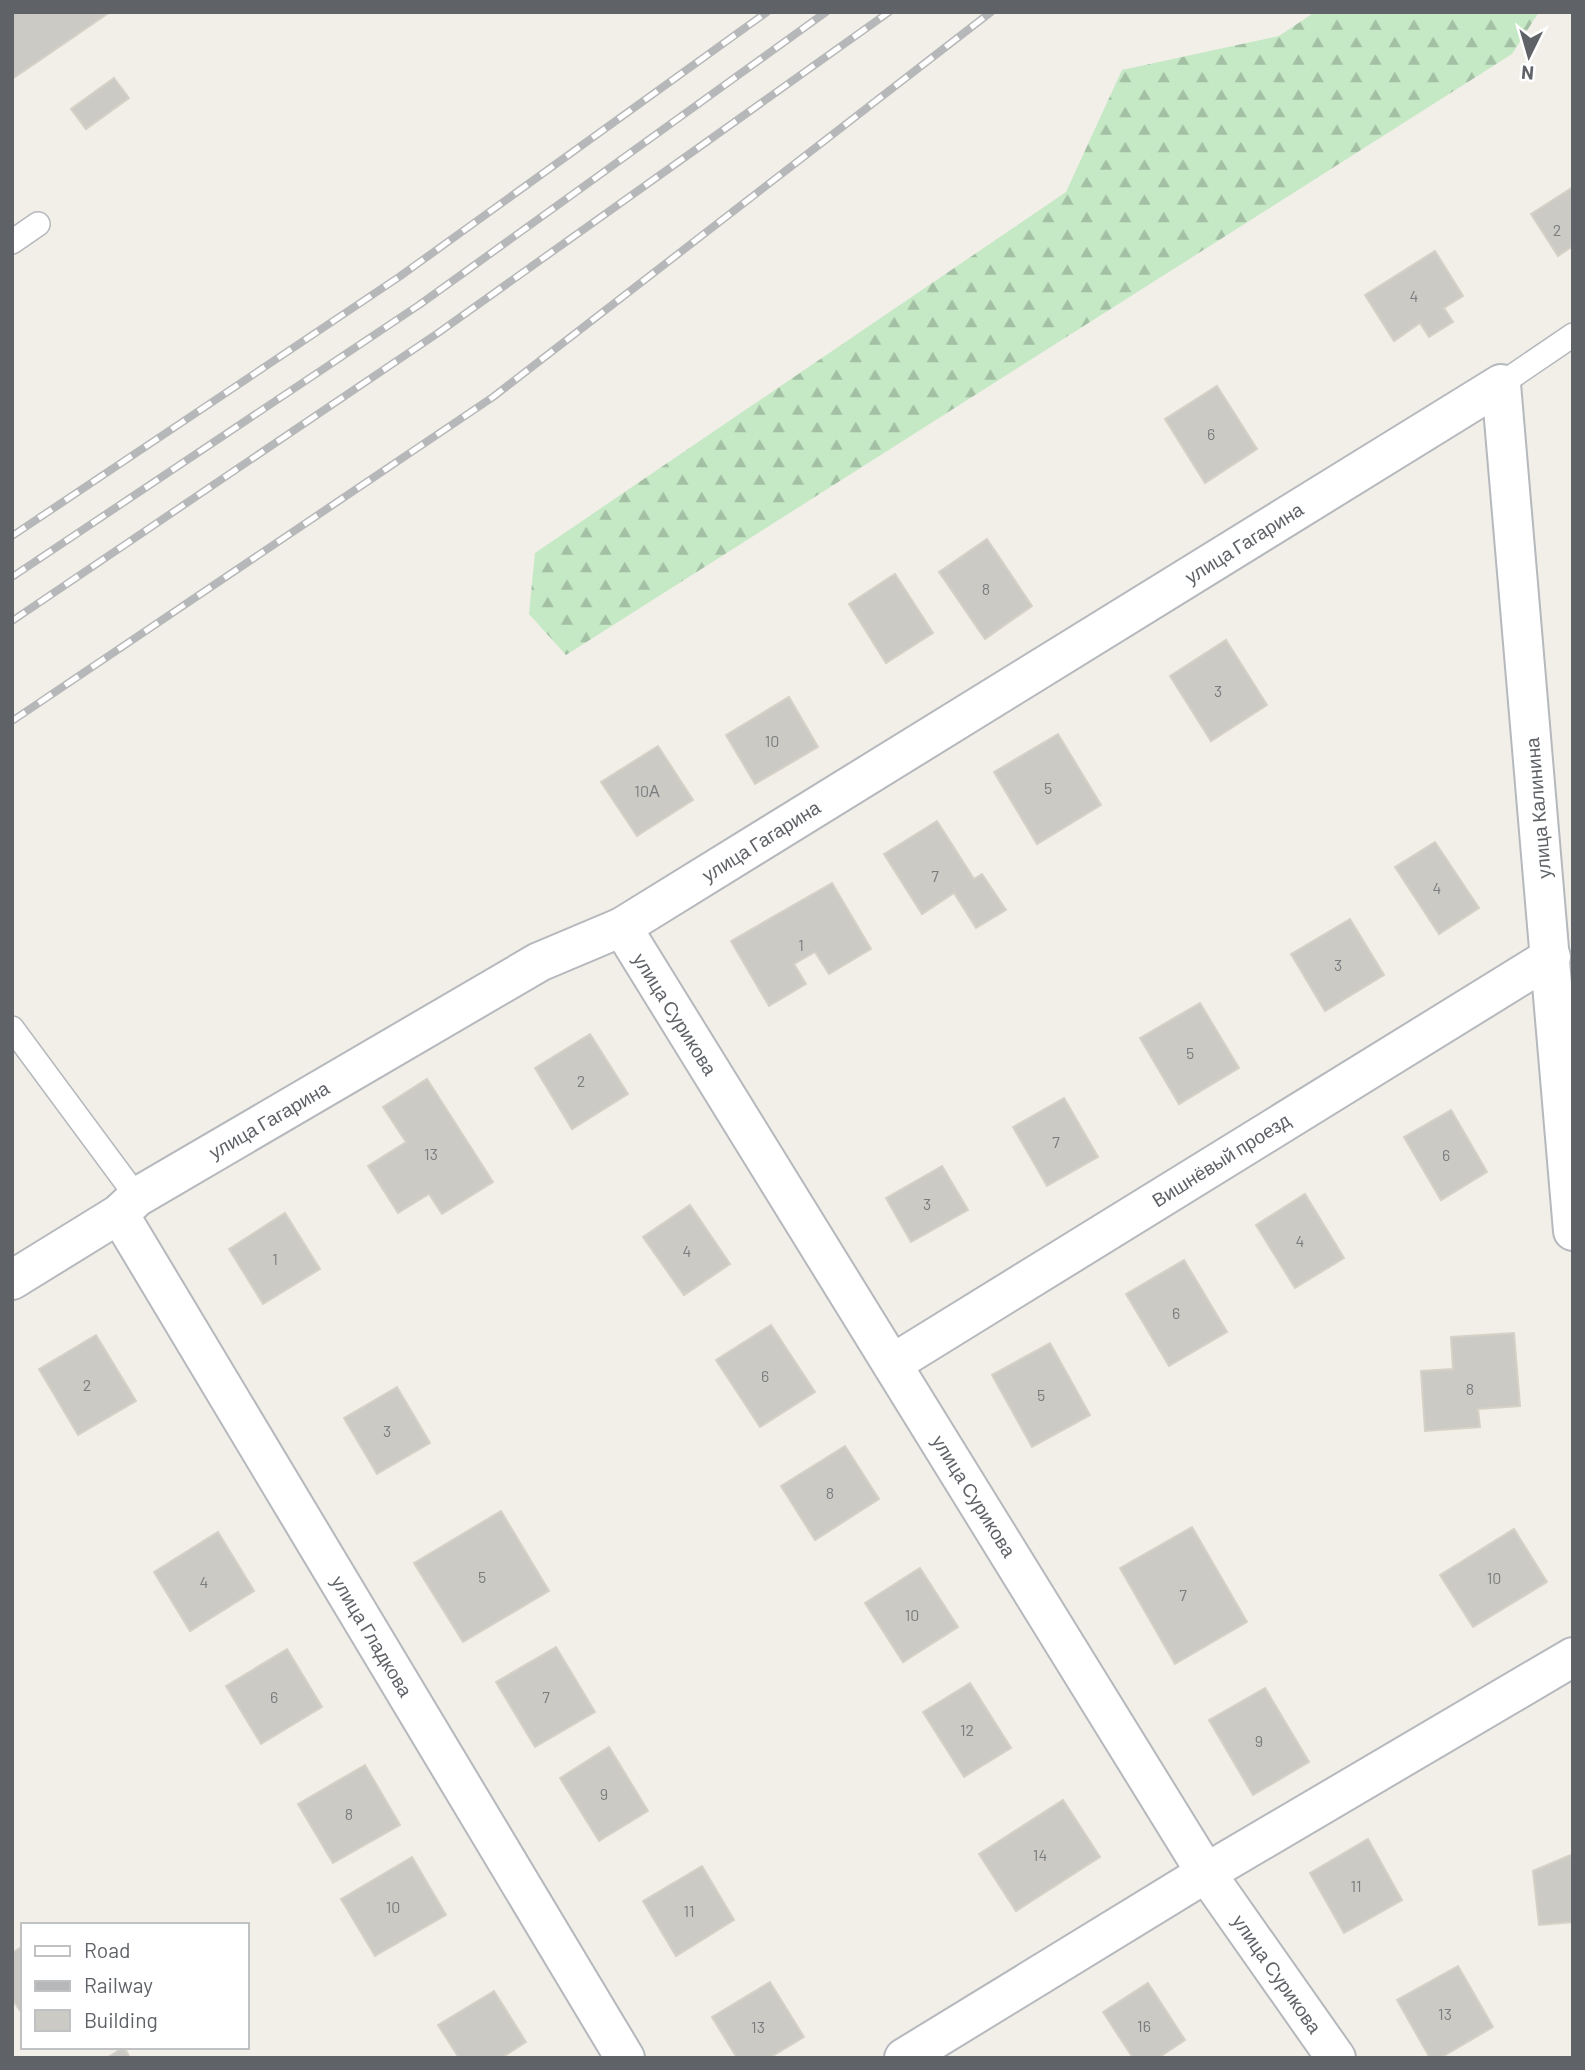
<svg xmlns="http://www.w3.org/2000/svg" width="1585" height="2070" font-family="Barlow,sans-serif">
<defs>
<pattern id="forest-firs" width="22" height="20" patternUnits="userSpaceOnUse" patternTransform="scale(1.75)"><rect width="22" height="20" fill="#c5e8c5"/><path d="M5 1l3.5 6h-7zM16 11l3.5 6h-7z" fill="#a3c0a4"/></pattern>
</defs>
<rect width="100%" height="100%" fill="#f1efe8"/>
<!-- forest -->
<polygon fill="url(#forest-firs)" points="1315,12 1539,12 1512,54 566,655 529,614 535,553 1066,192 1122,70 1279,36"/>
<!-- building -->
<g fill="#cccac5" stroke="#d6d1c6" stroke-width="2">
<polygon points="12,12 110,12 12,79"/>
<polygon points="114,78 129,98 86,129 71,109"/>
<polygon points="1573,187 1573,246 1558,256 1531,214"/>
<polygon points="1435,251 1463,296 1444,308 1453,322 1429,337 1420,323 1394,341 1365,295"/>
<polygon points="1217,386 1257,449 1205,483 1165,419"/>
<polygon points="987,539 1032,606 985,639 939,572"/>
<polygon points="895,574 933,633 886,663 849,604"/>
<polygon points="1226,640 1267,705 1211,741 1170,676"/>
<polygon points="789,697 818,747 755,784 726,735"/>
<polygon points="1058,734 1101,805 1037,844 994,772"/>
<polygon points="658,746 693,800 637,836 601,782"/>
<polygon points="937,821 974,879 982,874 1006,910 976,928 954,893 922,914 884,854"/>
<polygon points="1435,842 1479,908 1439,934 1395,867"/>
<polygon points="832,883 871,949 829,974 815,952 794,964 806,984 769,1006 731,941"/>
<polygon points="1350,919 1384,975 1325,1011 1291,954"/>
<polygon points="1200,1003 1239,1068 1179,1104 1140,1038"/>
<polygon points="590,1034 628,1094 572,1129 535,1068"/>
<polygon points="427,1079 493,1182 442,1214 429,1194 398,1213 368,1166 406,1142 383,1107"/>
<polygon points="1064,1098 1098,1157 1047,1186 1013,1127"/>
<polygon points="1451,1110 1487,1172 1441,1200 1404,1137"/>
<polygon points="942,1166 968,1210 911,1242 886,1198"/>
<polygon points="1305,1194 1344,1258 1295,1288 1256,1225"/>
<polygon points="690,1205 730,1264 684,1295 643,1237"/>
<polygon points="285,1213 320,1269 263,1304 229,1249"/>
<polygon points="1184,1260 1227,1332 1169,1366 1126,1294"/>
<polygon points="771,1325 815,1392 760,1427 716,1360"/>
<polygon points="1514,1333 1520,1406 1478,1409 1480,1427 1425,1431 1421,1371 1453,1369 1451,1337"/>
<polygon points="96,1335 136,1401 78,1435 39,1369"/>
<polygon points="1050,1343 1090,1415 1032,1447 992,1375"/>
<polygon points="397,1387 430,1443 377,1474 344,1418"/>
<polygon points="845,1446 879,1499 815,1540 781,1486"/>
<polygon points="501,1511 549,1591 463,1642 414,1563"/>
<polygon points="1192,1527 1247,1622 1175,1664 1120,1568"/>
<polygon points="1514,1529 1547,1582 1473,1627 1440,1575"/>
<polygon points="218,1532 254,1591 190,1631 154,1572"/>
<polygon points="920,1568 958,1627 903,1662 865,1603"/>
<polygon points="556,1647 595,1712 535,1747 496,1682"/>
<polygon points="287,1649 322,1707 261,1744 226,1686"/>
<polygon points="970,1683 1011,1748 964,1777 923,1712"/>
<polygon points="1265,1688 1309,1762 1253,1795 1209,1720"/>
<polygon points="609,1747 648,1811 599,1841 560,1778"/>
<polygon points="365,1765 400,1825 333,1863 298,1804"/>
<polygon points="1063,1800 1100,1857 1016,1911 979,1854"/>
<polygon points="1368,1839 1402,1900 1344,1933 1310,1873"/>
<polygon points="1573,1854 1573,1922 1539,1925 1533,1871"/>
<polygon points="412,1857 446,1915 375,1956 341,1899"/>
<polygon points="702,1866 734,1920 676,1956 643,1901"/>
<polygon points="23,1946 23,2015 12,1999 12,1953"/>
<polygon points="1458,1966 1493,2027 1440,2058 1430,2058 1397,2000"/>
<polygon points="770,1982 804,2037 769,2058 737,2058 712,2017"/>
<polygon points="1148,1983 1185,2040 1158,2058 1133,2058 1103,2012"/>
<polygon points="494,1991 526,2042 501,2058 459,2058 438,2025"/>
<polygon points="124,2047 130,2058 107,2058"/>
</g>
<g fill="none" stroke-linecap="round" stroke-linejoin="round">
<defs>
<g id="lane">
<polyline points="12,242 38,224"/>
<polyline points="1501,384 1573,335"/>
<polyline points="12,1028 137,1197"/>
</g>
<g id="street">
<polyline points="622,927 1206,1873 1336,2058"/>
<polyline points="119,1214 625,2058"/>
<polyline points="12,1280 119,1214 137,1197 539,962 622,927 1501,384 1573,1231"/>
<polyline points="892,1364 1551,957"/>
<polyline points="904,2058 1206,1873 1573,1657"/>
</g>
</defs>
<!-- lane casing -->
<use href="#lane" stroke="#b5b8bc" stroke-width="26"/>
<!-- street casing -->
<use href="#street" stroke="#b5b8bc" stroke-width="42"/>
<!-- lane -->
<use href="#lane" stroke="#fff" stroke-width="23"/>
<!-- street -->
<use href="#street" stroke="#fff" stroke-width="38"/>
<defs>
<g id="rail">
<polyline points="12,536 399,277 767,12"/>
<polyline points="12,577 419,305 826,12"/>
<polyline points="12,621 438,333 889,12"/>
<polyline points="12,721 493,397 991,12"/>
</g>
</defs>
<!-- rail casing -->
<use href="#rail" stroke="#b6b7b8" stroke-width="8"/>
<!-- rail -->
<use href="#rail" stroke="#fff" stroke-width="5" stroke-dasharray="16" stroke-linecap="butt"/>
</g>
<g text-anchor="middle" stroke-width="7" stroke-linejoin="round" paint-order="stroke">
<!-- number labels -->
<g font-size="16" fill="#7a7d7f">
<text x="1557" y="236">2</text>
<text x="1414" y="302">4</text>
<text x="1211" y="440">6</text>
<text x="986" y="595">8</text>
<text x="1218" y="697">3</text>
<text x="772" y="747">10</text>
<text x="1048" y="794">5</text>
<text x="647" y="797">10А</text>
<text x="935" y="882">7</text>
<text x="1437" y="894">4</text>
<text x="801" y="951">1</text>
<text x="1338" y="971">3</text>
<text x="1190" y="1059">5</text>
<text x="581" y="1087">2</text>
<text x="1056" y="1148">7</text>
<text x="431" y="1160">13</text>
<text x="1446" y="1161">6</text>
<text x="927" y="1210">3</text>
<text x="1300" y="1247">4</text>
<text x="687" y="1257">4</text>
<text x="275" y="1265">1</text>
<text x="1176" y="1319">6</text>
<text x="765" y="1382">6</text>
<text x="87" y="1391">2</text>
<text x="1470" y="1395">8</text>
<text x="1041" y="1401">5</text>
<text x="387" y="1437">3</text>
<text x="830" y="1499">8</text>
<text x="482" y="1583">5</text>
<text x="1494" y="1584">10</text>
<text x="204" y="1588">4</text>
<text x="1183" y="1601">7</text>
<text x="912" y="1621">10</text>
<text x="274" y="1703">6</text>
<text x="546" y="1703">7</text>
<text x="967" y="1736">12</text>
<text x="1259" y="1747">9</text>
<text x="604" y="1800">9</text>
<text x="349" y="1820">8</text>
<text x="1040" y="1861">14</text>
<text x="1356" y="1892">11</text>
<text x="393" y="1913">10</text>
<text x="689" y="1917">11</text>
<text x="1445" y="2020">13</text>
<text x="1144" y="2032">16</text>
<text x="758" y="2033">13</text>
</g>
<!-- street labels -->
<g font-size="19" fill="#5f6368" stroke="#fff">
<text transform="translate(1244 543) rotate(-32)" y="7">улица Гагарина</text>
<text transform="translate(1538 808) rotate(-95)" y="7">улица Калинина</text>
<text transform="translate(761 841) rotate(-32)" y="7">улица Гагарина</text>
<text transform="translate(675 1014) rotate(58)" y="7">улица Сурикова</text>
<text transform="translate(269 1120) rotate(-30)" y="7">улица Гагарина</text>
<text transform="translate(1221 1160) rotate(-32)" y="7">Вишнёвый проезд</text>
<text transform="translate(974 1496) rotate(58)" y="7">улица Сурикова</text>
<text transform="translate(372 1636) rotate(59)" y="7">улица Гладкова</text>
<text transform="translate(1277 1974) rotate(55)" y="7">улица Сурикова</text>
</g>
</g>
<!-- border -->
<rect width="1585" height="2070" fill="none" stroke="#5f6368" stroke-width="28"/>
<!-- legend -->
<rect x="21" y="1923" width="228" height="126" fill="#ffffff" stroke="#bfc1c3" stroke-width="2"/>
<rect x="35" y="1946" width="35" height="10" fill="#ffffff" stroke="#bfc1c3" stroke-width="2"/>
<text x="84" y="1958" font-size="21" fill="#5f6368">Road</text>
<rect x="35" y="1981" width="35" height="10" fill="#b6b7b8" stroke="#bfc1c3" stroke-width="2"/>
<text x="84" y="1993" font-size="21" fill="#5f6368">Railway</text>
<rect x="35" y="2010" width="35" height="21" fill="#cccac5" stroke="#bfc1c3" stroke-width="2"/>
<text x="84" y="2028" font-size="21" fill="#5f6368">Building</text>
<!-- north arrow -->
<g transform="translate(1529 56) rotate(185)" stroke="#ffffff" stroke-width="5" paint-order="stroke">
<path d="M0-5L12 26L0 18L-12 26Z" fill="#5f6368"/>
<text y="-10" font-size="19" font-weight="bold" text-anchor="middle" fill="#5f6368">N</text>
</g>
</svg>
